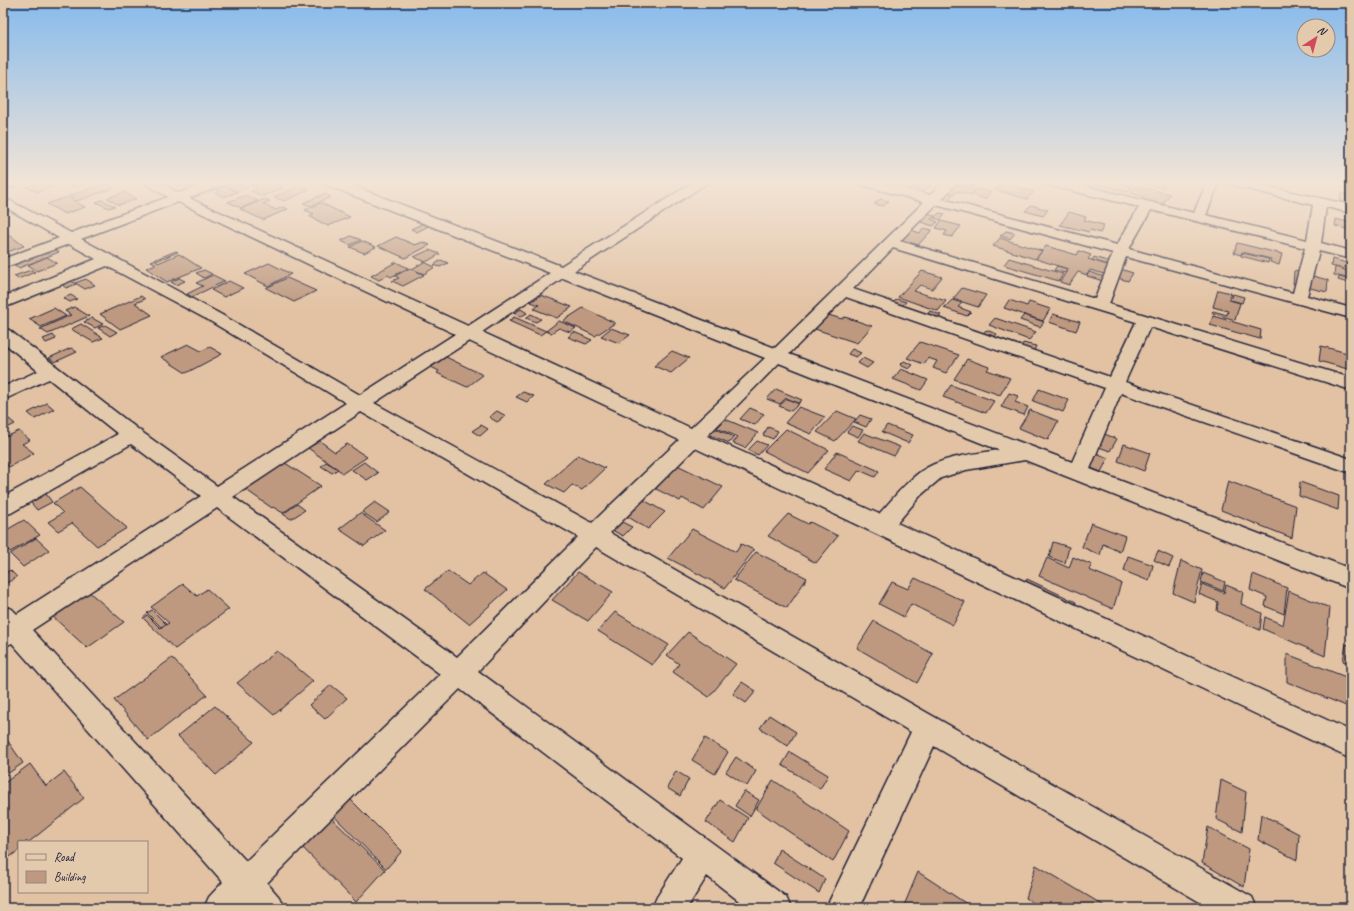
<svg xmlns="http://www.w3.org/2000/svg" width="1354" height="911" font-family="Caveat,sans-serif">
<rect width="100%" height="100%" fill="#e2c2a3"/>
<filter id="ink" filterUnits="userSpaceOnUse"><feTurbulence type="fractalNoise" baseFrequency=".025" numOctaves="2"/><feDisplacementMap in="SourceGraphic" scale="8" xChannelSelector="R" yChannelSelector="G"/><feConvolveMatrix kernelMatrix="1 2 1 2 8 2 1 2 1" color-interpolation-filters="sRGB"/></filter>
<g filter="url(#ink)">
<!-- building -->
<g fill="#be9980" stroke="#22223b">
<polygon points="42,181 53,181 59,184 37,192 26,187"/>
<polygon points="73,181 89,181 71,187 68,185 75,183"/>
<polygon points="260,181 252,185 247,182 239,185 233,182"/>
<polygon points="265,181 269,181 284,188 262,196 251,191 257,189 251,186"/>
<polygon points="911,181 935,181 926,190 906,185"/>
<polygon points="958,181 965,181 963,183 975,186 973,188 955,184"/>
<polygon points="1094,181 1112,181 1131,186 1128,192 1092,183"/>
<polygon points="1141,181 1159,181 1166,183 1163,188 1140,183"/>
<polygon points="7,183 15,187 5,190 3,189 3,184"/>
<polygon points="106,183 114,188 77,201 69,196"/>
<polygon points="230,183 236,186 242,184 248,187 237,191 226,185"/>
<polygon points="1003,183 1034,192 1027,199 995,190"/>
<polygon points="954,184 975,190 971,195 957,191 955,194 947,192"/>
<polygon points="224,186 237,192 224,197 215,193 220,191 216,188"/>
<polygon points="299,186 309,190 284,201 274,197"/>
<polygon points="1135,186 1170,194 1162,205 1142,200 1144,197 1131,193"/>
<polygon points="977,189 991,192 985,199 972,195"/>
<polygon points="124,192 136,199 119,205 107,198"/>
<polygon points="946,193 953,194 948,201 940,199"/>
<polygon points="1341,193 1351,195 1351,204 1340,202"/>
<polygon points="324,194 331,197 311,206 303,203"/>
<polygon points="246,195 258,201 241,208 228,202"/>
<polygon points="67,197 85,207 65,214 47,204"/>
<polygon points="265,199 270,201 263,204 276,210 283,207 288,209 263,220 240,209"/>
<polygon points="880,199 889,201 883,206 874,204"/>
<polygon points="102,200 115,206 109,208 96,202"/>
<polygon points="321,203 350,217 328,226 309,216 314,214 305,210"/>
<polygon points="1031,205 1048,210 1043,216 1025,211"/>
<polygon points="1069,212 1086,217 1084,220 1104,225 1100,233 1091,230 1089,232 1060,225"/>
<polygon points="928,213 935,216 931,219 938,222 933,226 918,221"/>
<polygon points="939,213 945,214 941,220 934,218"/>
<polygon points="1336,219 1351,223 1351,230 1335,226"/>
<polygon points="941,221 961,226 952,237 944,235 947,231 936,228"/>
<polygon points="424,223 430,225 417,232 411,229"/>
<polygon points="924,228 932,230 918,245 899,239 908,229 920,233"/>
<polygon points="1006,231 1015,233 1010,239 1000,236"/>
<polygon points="8,234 24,246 5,253 3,251 3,236"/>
<polygon points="351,236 361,240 350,245 341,241"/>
<polygon points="396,237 415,245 423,242 430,245 405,258 378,246"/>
<polygon points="1000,238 1042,251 1035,259 993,246"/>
<polygon points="362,241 376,247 364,253 350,247"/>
<polygon points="1237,243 1282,254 1279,265 1270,262 1271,259 1242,252 1241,255 1234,253"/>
<polygon points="1046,246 1077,255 1079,251 1091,255 1088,259 1133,273 1128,281 1090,270 1087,275 1078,272 1069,285 1060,282 1068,269 1036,259"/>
<polygon points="38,250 45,254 56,250 59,252 19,268 8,261"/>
<polygon points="429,250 440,254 426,262 414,257"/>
<polygon points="176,251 178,252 156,261 158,263 179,254 201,268 167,282 146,268 156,264 151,261"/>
<polygon points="1242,253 1269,259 1268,263 1241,256"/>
<polygon points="47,257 57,263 37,271 28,265"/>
<polygon points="1094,257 1113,263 1111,266 1092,260"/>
<polygon points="1009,258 1063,274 1059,281 1004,265"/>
<polygon points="1332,259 1351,264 1351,267 1344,266 1344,269 1331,266"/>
<polygon points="441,260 448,263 440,267 434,265"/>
<polygon points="396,262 408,268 391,277 388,275 379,280 371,276"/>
<polygon points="424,262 435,267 424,274 412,269"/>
<polygon points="269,263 291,274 268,286 245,274"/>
<polygon points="1057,266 1067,269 1065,273 1054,270"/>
<polygon points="1335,267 1351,272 1351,279 1334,275"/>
<polygon points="410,268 424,275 403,286 392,281 399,278 395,276"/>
<polygon points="31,270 35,272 18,279 14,276"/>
<polygon points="204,270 212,274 204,278 196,273"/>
<polygon points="922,271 942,277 932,289 920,285 914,291 946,301 938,311 898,297"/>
<polygon points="1294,271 1328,280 1327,292 1293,284"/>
<polygon points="1089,272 1108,278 1106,282 1087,276"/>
<polygon points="213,275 225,281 192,297 187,294 203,286 196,283"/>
<polygon points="1339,277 1351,280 1351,284 1338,280"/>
<polygon points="179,278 185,281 176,285 171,282"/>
<polygon points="287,278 316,291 294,302 266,288"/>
<polygon points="86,279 95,285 85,289 75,283"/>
<polygon points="70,280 76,284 66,288 60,283"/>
<polygon points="229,281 243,288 224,297 211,290"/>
<polygon points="962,288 986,295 978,307 953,299"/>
<polygon points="1218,290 1231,293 1229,300 1240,303 1235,320 1212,313 1213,311 1227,315 1228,311 1213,307"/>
<polygon points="1233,294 1244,297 1242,303 1231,300"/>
<polygon points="71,295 77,299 70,302 63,298"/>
<polygon points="541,295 572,307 557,318 534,309 539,305 531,302"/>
<polygon points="141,296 145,299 135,303 152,315 120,329 100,314"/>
<polygon points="897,299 906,302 901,307 892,304"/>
<polygon points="952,300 962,303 958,307 971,312 967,316 944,308"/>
<polygon points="1009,300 1027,306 1029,302 1050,309 1043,321 1004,308"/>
<polygon points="74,307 89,316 48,334 40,329 71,315 65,311"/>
<polygon points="54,308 66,316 41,327 29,319"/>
<polygon points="583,308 615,323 595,336 563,321"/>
<polygon points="521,309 527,313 520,317 514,313"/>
<polygon points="930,311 941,315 936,320 926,316"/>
<polygon points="531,314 541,319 536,322 526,318"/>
<polygon points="825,314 842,319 845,317 872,326 857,343 812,328"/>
<polygon points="1053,314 1080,322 1076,331 1049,322"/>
<polygon points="1024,315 1044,322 1040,327 1020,320"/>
<polygon points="1213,316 1261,330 1260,339 1210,325"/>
<polygon points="514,317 546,331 540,335 509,321"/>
<polygon points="92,318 103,324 95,328 84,322"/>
<polygon points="995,318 1036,332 1029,340 989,325"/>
<polygon points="559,321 576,328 570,332 559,328 551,333 546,331"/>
<polygon points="81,324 103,338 93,342 71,329"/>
<polygon points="105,325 117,332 110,336 98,328"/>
<polygon points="611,328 630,335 619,343 601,336"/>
<polygon points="986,330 997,334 993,339 981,335"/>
<polygon points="574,332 592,340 586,344 568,337"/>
<polygon points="53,335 56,339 46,343 43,339"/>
<polygon points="920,342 959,355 946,373 933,368 937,361 928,358 924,364 907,358"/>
<polygon points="1023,343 1036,346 1034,351 1021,348"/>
<polygon points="188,344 201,351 210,347 222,354 186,373 161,357"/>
<polygon points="1321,346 1351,354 1351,370 1319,361"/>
<polygon points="71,348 77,352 55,362 49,358"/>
<polygon points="852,349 861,353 856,357 848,354"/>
<polygon points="672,351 689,358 671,373 654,366"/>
<polygon points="446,357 483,375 467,387 437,373 439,371 431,367"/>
<polygon points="863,358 873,363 867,368 858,363"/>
<polygon points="967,359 989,367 987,370 1010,378 1000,395 954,379"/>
<polygon points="904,361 913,365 909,369 900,365"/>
<polygon points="901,369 928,380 921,390 893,379"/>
<polygon points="951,385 994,401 986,413 943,397"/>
<polygon points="776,389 802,400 799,403 786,398 780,404 767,399"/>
<polygon points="1039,389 1069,400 1063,412 1033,401"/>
<polygon points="523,392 534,396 527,402 516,397"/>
<polygon points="1009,393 1018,396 1015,402 1028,407 1024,415 1001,407"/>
<polygon points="787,399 799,404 791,411 779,406"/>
<polygon points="47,403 54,409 35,419 28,413"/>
<polygon points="799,407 825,417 811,434 785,423"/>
<polygon points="750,408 764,414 755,425 740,419"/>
<polygon points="1030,410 1058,421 1048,440 1019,428"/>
<polygon points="497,411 506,416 497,422 489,417"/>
<polygon points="837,411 856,419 835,441 817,432"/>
<polygon points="3,414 15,424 3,430"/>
<polygon points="860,415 871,419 866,427 854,422"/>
<polygon points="725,419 758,433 745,448 733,443 738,437 717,428"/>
<polygon points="481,425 488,429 480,436 472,431"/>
<polygon points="887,425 913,435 908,443 882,432"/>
<polygon points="852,426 863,430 858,437 847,432"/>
<polygon points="768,427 778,431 773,439 763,435"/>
<polygon points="714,428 734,437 729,443 708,434"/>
<polygon points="786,429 829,450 808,473 764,451"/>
<polygon points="19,431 30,440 22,444 34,453 9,467 3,462 3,438"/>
<polygon points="864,433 900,447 894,456 858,441"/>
<polygon points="1102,433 1117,439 1110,451 1096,446"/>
<polygon points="320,441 335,452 347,444 367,457 343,473 308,448"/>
<polygon points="757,441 767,445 758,455 748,450"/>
<polygon points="1124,444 1150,453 1144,471 1118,461"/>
<polygon points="837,452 879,471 875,477 859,470 851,481 824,469"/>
<polygon points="1094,452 1108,458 1101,472 1086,466"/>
<polygon points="578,455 605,468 582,490 572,485 564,493 546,484"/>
<polygon points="282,461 321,486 283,513 273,507 272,508 242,487"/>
<polygon points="326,462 338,469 332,473 321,466"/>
<polygon points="364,462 378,473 367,480 352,470"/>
<polygon points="673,463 723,487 704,510 682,498 680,501 650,486"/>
<polygon points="1228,481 1296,506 1292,538 1221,510"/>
<polygon points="1300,482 1339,496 1338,510 1299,496"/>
<polygon points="80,487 127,528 97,546 72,523 58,531 48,522 63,513 53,503"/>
<polygon points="43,490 52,502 37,510 27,498"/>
<polygon points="642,499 665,512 648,529 625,515"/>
<polygon points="375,502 390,512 377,522 362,512"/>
<polygon points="297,504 305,510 291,519 283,514"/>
<polygon points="360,513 385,530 364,546 339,529"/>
<polygon points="788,514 808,524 810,522 838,536 816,563 768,536"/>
<polygon points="24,520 40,535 10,552 3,545 3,532"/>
<polygon points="620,521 632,527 623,536 612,530"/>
<polygon points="1091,523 1125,536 1120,552 1103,544 1100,555 1082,547"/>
<polygon points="692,529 736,552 741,544 754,550 725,588 668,558"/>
<polygon points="36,538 49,550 23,567 10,554"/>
<polygon points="1053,542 1069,547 1065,563 1049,557"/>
<polygon points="1158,551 1173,558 1169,567 1154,560"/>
<polygon points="756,552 807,578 787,608 734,580"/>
<polygon points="1128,556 1153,565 1149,581 1124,571"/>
<polygon points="1073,557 1092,565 1089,570 1121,583 1113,609 1039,576 1047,558 1069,568"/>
<polygon points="1181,561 1202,570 1194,602 1173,593"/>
<polygon points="10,570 17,577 3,585 3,575"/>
<polygon points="448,571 468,585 483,573 507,590 469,624 425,589"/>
<polygon points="578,572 613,592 588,621 552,600"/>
<polygon points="1203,573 1225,582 1223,591 1201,582"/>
<polygon points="1253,574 1287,588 1284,614 1265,606 1267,597 1250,590"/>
<polygon points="915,578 965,602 953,625 911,604 904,617 879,604 892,582 908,589"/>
<polygon points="1027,579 1076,602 1072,613 1022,590"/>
<polygon points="183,584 197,596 207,589 229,609 175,649 143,618 147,615 160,628 169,623 151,607"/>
<polygon points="1202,584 1224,593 1226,585 1243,592 1241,604 1262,613 1260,630 1217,611 1218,602 1199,594"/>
<polygon points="88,591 124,622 87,648 51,615"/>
<polygon points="1289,591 1330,608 1325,656 1263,629 1265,617 1283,625"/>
<polygon points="152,610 166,624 161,627 147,613"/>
<polygon points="615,612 669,645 652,665 598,631"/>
<polygon points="874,621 933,654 917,683 857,648"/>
<polygon points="688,632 736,664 709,697 673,672 679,664 667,655"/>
<polygon points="1346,644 1351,646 1351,664 1343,661"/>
<polygon points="277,651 313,681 274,715 237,683"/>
<polygon points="1287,654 1351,679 1351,708 1287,682"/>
<polygon points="172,658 207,695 148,740 114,700"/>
<polygon points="742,682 756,691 746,703 733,694"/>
<polygon points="331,685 347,698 325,719 309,705"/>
<polygon points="215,706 254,742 216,775 178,736"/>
<polygon points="769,715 796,732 788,746 760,728"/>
<polygon points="5,737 23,763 3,777 3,738"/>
<polygon points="705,738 728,752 715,774 692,760"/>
<polygon points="790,752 828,775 820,789 782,765"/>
<polygon points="736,757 756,771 747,786 726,772"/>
<polygon points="30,764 46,786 64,772 84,798 29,842 19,842 19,850 3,862 3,784"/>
<polygon points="676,771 689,779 680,796 667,788"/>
<polygon points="773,780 849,831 833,862 756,809"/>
<polygon points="1221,780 1246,792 1242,832 1216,819"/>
<polygon points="744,791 759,800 750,816 735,806"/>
<polygon points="347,796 402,851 386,869 330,812"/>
<polygon points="720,800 748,818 735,842 706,822"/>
<polygon points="1261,814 1299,834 1297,860 1258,840"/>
<polygon points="328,815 385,870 356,902 299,844"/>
<polygon points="1208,827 1249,849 1244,887 1202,863"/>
<polygon points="779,849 825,879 819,893 773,863"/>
<polygon points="1036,865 1108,908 1041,908 1026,898"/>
<polygon points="918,872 973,908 903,908"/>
</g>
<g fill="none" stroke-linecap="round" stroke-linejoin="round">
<defs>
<path id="street" d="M141 181H157L179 193 210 181H228L226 184 189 198 468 326 550 273 324 184 322 181H340L561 266 695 181H710L574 271 775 348 924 202 858 184 856 181H877L930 195 945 181H958L942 199 1117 245 1139 207 1044 184 1042 181H1065L1194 213 1207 181H1242L1351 205V213L1326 207 1321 243 1351 251V259L1319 251 1307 296 1351 308V318L1126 257 1109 304 1351 378V390L1150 327 1125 382 1351 459V473L1121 393 1090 469 1351 569V589L1025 460 966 470 941 478 921 495 897 523 1351 731V759L695 448 610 533 1252 897 1257 908H1210L934 746 859 908H826L911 732 596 547 478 671 786 897 791 908H748L707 876 687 908H652L657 897 682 858 460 689 267 883 279 897 284 908H246L245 906 243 908H204L209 897 223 882 12 643 3 647V606L12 609 17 614 201 496 131 444 11 513 3 515V497L118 434 49 379 3 400V387L38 371 3 342V329L9 330 139 430 217 486 346 403 210 321 107 266 3 308V297L96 259 69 244 3 268V259L59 238 3 206V197L71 233 168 197ZM1219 182 1313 205 1307 240 1206 215ZM178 202 455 334 360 395 222 315 81 239ZM936 205 1113 253 1095 299 900 241ZM1151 210 1305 248 1293 293 1129 249ZM893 248 1136 322 1110 377 853 289ZM563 278 765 358 691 428 482 332ZM846 297 1105 388 1072 462 789 354ZM469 341 679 440 592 523 374 403ZM779 363 999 450C973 454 941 457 920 472 904 484 892 500 879 514L707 436ZM361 412 578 537 457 657 233 497ZM217 508 440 674 246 861 32 630Z"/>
</defs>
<!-- street casing -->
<use href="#street" stroke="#22223b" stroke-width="3"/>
<!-- street -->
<use href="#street" fill="#e4caac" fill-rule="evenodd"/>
</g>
</g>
<!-- sky -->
<linearGradient id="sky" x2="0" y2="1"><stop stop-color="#87bbec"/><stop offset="0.59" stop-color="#f2e4d6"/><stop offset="1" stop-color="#f2e4d6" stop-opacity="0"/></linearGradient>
<rect width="1354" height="309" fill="url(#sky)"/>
<!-- margin -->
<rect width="1354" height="911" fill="none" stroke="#e4caac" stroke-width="16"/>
<rect x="8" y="8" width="1338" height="895" fill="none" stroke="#22223b" stroke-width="1.5" filter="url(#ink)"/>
<!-- legend -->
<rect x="18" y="841" width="130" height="52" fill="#e4caac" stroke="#96877f"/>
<rect x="26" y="854" width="20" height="6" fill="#e4caac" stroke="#96877f"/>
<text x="54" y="861" font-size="12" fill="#22223b">Road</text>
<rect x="26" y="871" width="20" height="12" fill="#be9980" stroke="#96877f"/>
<text x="54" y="881" font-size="12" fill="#22223b">Building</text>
<!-- north arrow -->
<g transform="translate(1316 38) rotate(36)"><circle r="19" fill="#e4caac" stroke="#96877f"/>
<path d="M0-3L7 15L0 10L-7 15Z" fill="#d1495b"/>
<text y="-6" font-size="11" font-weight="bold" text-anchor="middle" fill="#22223b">N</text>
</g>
</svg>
